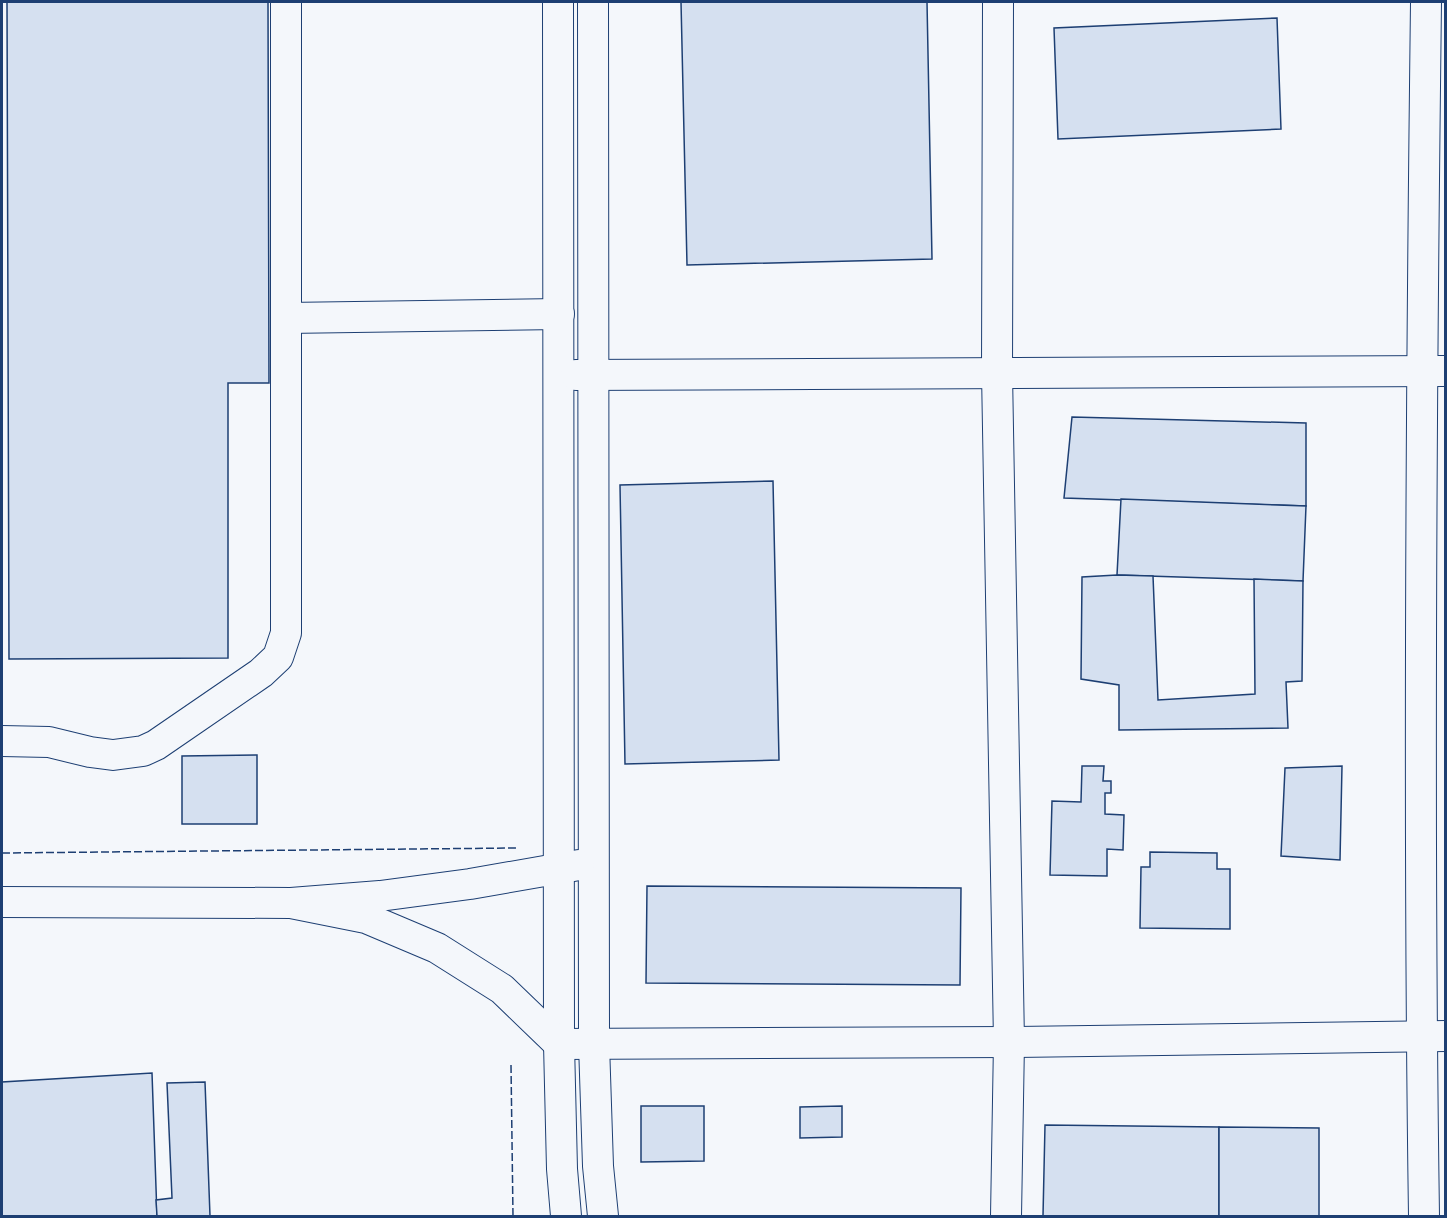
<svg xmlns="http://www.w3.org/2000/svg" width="1447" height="1218" font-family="'DM Sans',sans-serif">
<rect width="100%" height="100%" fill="#f4f7fb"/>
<!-- building -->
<g fill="#d5e0f0" stroke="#1d3f73" stroke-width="1.5">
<polygon points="7,2 268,2 269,383 228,383 228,658 9,659"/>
<polygon points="681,2 927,2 932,259 687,265"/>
<polygon points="1277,18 1281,129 1058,139 1054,28"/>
<polygon points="1072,417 1306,423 1306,506 1064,498"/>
<polygon points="773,481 779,760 625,764 620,485"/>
<polygon points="1121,499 1306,506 1303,581 1117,575"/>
<polygon points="1117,575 1153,576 1158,700 1255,694 1254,579 1303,581 1302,681 1286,682 1288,728 1119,730 1119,685 1081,679 1082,577"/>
<polygon points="257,755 257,824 182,824 182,756"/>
<polygon points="1082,766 1104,766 1103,781 1111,781 1111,793 1105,793 1105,814 1124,815 1123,850 1107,849 1107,876 1050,875 1052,801 1081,802"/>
<polygon points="1342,766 1340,860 1281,856 1285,768"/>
<polygon points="1150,852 1217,853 1217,869 1230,869 1230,929 1140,928 1141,867 1150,867"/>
<polygon points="647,886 961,888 960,985 646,983"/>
<polygon points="152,1073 157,1216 2,1216 2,1082"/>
<polygon points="205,1082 210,1216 157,1216 156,1200 172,1198 167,1083"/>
<polygon points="641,1106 704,1106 704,1161 641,1162"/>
<polygon points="842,1106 842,1137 800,1138 800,1107"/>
<polygon points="1045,1125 1219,1127 1219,1216 1043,1216"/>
<polygon points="1219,1127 1319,1128 1319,1216 1219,1216"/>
</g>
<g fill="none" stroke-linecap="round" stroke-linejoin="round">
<defs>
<g id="minor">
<polyline points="558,2 559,1044 562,1169 566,1216"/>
<polyline points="593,2 594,1044 598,1166 603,1216"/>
<polyline points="998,2 997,373 1009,1042 1006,1216"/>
<polyline points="286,318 559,314"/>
<polyline points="576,375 1446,371"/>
<polyline points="2,741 49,742 90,752 113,755 143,751 156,745 261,673 278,657 286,633 286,2"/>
<polyline points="2,902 291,903 380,896 470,884 579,865"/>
<polyline points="291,903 366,918 437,948 502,989 559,1044 1009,1042 1446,1036"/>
<path d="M1424 1216C1418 812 1421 406 1426 2"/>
</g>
</defs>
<!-- minor casing -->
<use href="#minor" stroke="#1d3f73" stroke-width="32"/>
<!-- minor -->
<use href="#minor" stroke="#f4f7fb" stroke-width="30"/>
<!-- fence -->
<g stroke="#1d3f73" stroke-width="1.5" stroke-dasharray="8 3" stroke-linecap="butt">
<polyline points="2,853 517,848"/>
<polyline points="511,1065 513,1216"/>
</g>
</g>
<!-- border -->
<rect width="1447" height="1218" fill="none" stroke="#1d3f73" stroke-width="6"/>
</svg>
